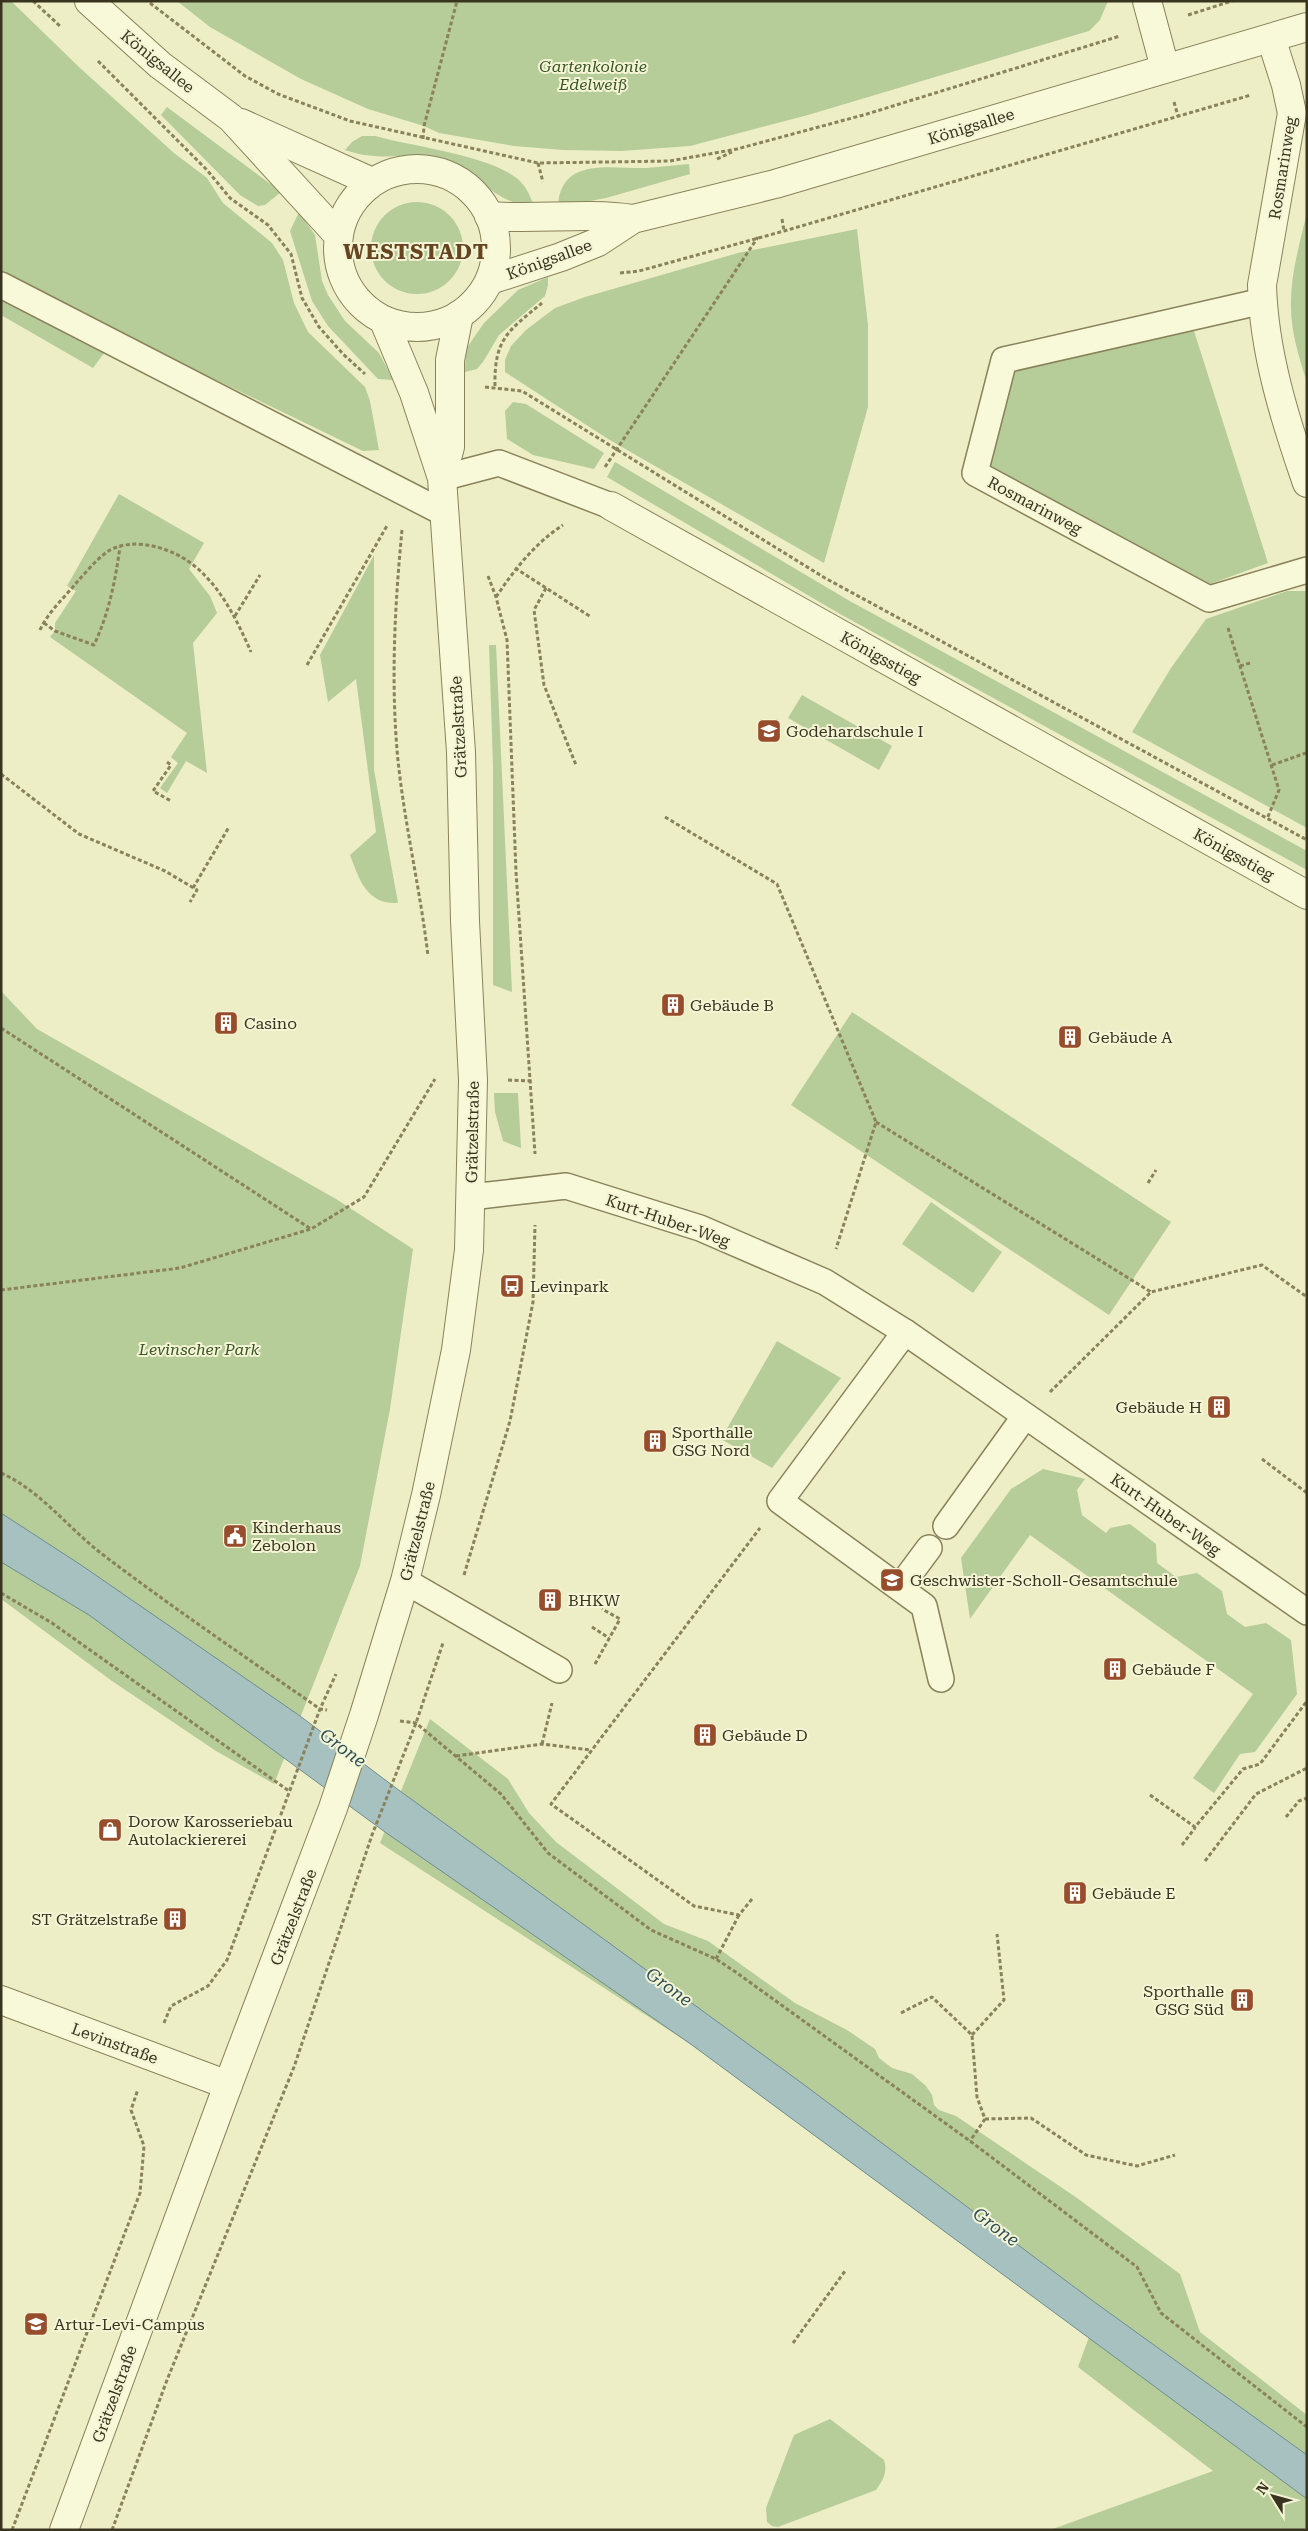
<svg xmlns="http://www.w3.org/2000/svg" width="1308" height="2531" font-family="'Roboto Serif',serif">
<rect width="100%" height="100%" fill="#edeec5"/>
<!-- green -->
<g fill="#b6cc99">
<polygon points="1,1 11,1 80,68 174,153 207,178 223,203 272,243 283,260 294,303 308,332 365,387 370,401 379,450 363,451 119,333 93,368 1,315"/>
<polygon points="177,1 1108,1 1100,20 1089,31 808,115 690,146 621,151 563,150 514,146 439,133 424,126 368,109 301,79 210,27"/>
<polygon points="167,107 281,192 265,205 258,206 240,195 161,115"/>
<path d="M362 136H375C414 147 490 155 519 180 527 188 530 196 534 206 525 205 516 204 508 200 482 189 474 166 440 159 407 151 382 163 345 150L352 142Z"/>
<path d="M689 164 690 174 606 198 558 207C560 156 611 169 646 168 661 167 675 165 689 164Z"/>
<circle cx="417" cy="248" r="46"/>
<polygon points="299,212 315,235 322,281 328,295 345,321 379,353 393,380 378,379 328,326 312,301 290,231"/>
<path d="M1307 212V382C1299 358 1291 332 1291 307 1290 275 1300 243 1307 212Z"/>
<polygon points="857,229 868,325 868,407 824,563 608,439 505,372 505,360 511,346 526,330 555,308 585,297 738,253"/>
<polygon points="548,277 548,285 545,296 499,335 483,362 477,369 465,372 466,349 484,323 518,290"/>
<polygon points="1193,328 1268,563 1210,584 986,466 1015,367"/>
<polygon points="513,402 526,404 604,453 594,469 533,455 507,439 505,411"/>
<polygon points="615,462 848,600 1307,851 1307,870 840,614 607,477"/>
<polygon points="119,494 204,543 189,569 210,596 217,613 193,643 207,773 186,761 167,793 160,788 178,763 171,757 187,733 50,637 55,631 55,623 76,591 67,586"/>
<path d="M374 555V770L398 903C367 905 359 879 350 855L376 832 356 679 328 702 320 655Z"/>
<polygon points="1287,591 1307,591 1307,828 1132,732 1171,668 1206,619"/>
<polygon points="489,645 496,645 512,992 493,985 493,766"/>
<polygon points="802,695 892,746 879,770 788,718"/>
<polygon points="1,991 37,1029 336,1199 413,1249 390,1409 360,1566 274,1784 216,1751 112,1681 1,1599"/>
<polygon points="852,1012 1171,1222 1109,1315 791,1105"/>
<polygon points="494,1093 518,1093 521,1148 503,1141 495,1112"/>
<polygon points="931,1202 1002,1252 973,1293 902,1244"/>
<polygon points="777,1341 841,1378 772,1468 721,1439"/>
<polygon points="1043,1469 1085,1479 1077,1490 1082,1515 1106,1533 1110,1528 1130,1524 1156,1544 1157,1563 1176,1577 1197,1573 1222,1591 1227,1614 1245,1627 1266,1623 1291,1640 1297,1694 1255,1752 1240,1754 1214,1793 1193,1778 1253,1694 1030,1535 970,1619 961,1558 1011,1489"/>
<polygon points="430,1719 508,1779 529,1813 556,1842 664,1924 708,1941 795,2003 847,2030 875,2049 879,2058 892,2068 912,2074 926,2086 932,2095 934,2105 939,2110 956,2116 1077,2198 1180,2274 1200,2332 1307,2415 1307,2530 1050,2530 1213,2471 1078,2367 1089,2337 692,2045 380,1843"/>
<path d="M830 2419 884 2460C888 2472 883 2480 876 2490L778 2527 772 2526 767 2522 766 2508 794 2435Z"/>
</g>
<!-- water -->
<polygon fill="#a7c1c1" stroke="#6d8d90" points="1,1513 81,1565 300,1716 400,1791 799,2081 1097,2304 1307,2455 1307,2499 692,2045 385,1832 89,1615 1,1562"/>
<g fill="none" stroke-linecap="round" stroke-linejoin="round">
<defs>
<g id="service">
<polyline points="1,285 444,513"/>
<polyline points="1263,301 1004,360 975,473 1209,599 1307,570"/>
<polyline points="442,478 499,463 611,506"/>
<polyline points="471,1197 566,1186 700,1228 825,1282 905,1332 1307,1612"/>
<polyline points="905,1332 780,1501 924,1606 941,1679"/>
<polyline points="946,1526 1025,1416"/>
<polyline points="405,1581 559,1670"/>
<polyline points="900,1587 929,1548"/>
</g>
<g id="minor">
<polyline points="1147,1 1165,68"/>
<path d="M1271 38 1286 85 1292 113 1262 285C1264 353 1285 420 1307 483"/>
<polyline points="442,477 450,447 450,360 459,315"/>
<polyline points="611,506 1307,895"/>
<polyline points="1,2000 228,2085"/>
<polyline points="64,2530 228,2085 333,1808 364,1715 405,1581 426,1495 456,1350 469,1250 473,1080 465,921 461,752 442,478 414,393 384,321"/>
</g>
<g id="tertiary">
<polyline points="89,1 160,65 231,118 338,235"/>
<polyline points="241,123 372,182"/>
<circle cx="417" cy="248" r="79"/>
<path d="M489 216C538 220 585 212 633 219"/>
<polyline points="490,280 561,257 598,242 633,219 775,184 1307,27"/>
</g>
</defs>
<!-- service casing -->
<use href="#service" stroke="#89825b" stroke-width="28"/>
<!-- minor casing -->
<use href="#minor" stroke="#89825b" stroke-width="30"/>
<!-- tertiary casing -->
<use href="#tertiary" stroke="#89825b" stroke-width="30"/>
<!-- path -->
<g stroke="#89825b" stroke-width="3" stroke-dasharray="4 2.5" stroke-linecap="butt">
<polyline points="33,1 60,26"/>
<polyline points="150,3 245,76 278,94 350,121 538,163 670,161 737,149 867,114 1120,36"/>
<polyline points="1188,15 1232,1"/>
<polyline points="98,61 207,170 230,198 268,225 291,254 302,298 319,327 343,354 365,374"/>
<polyline points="1174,102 1178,116"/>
<polyline points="423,139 424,126 457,1"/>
<polyline points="717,159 732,152"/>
<polyline points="538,163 543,182"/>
<polyline points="782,219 784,231"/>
<polyline points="620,273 639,271 784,231 1251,95"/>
<path d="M495 386C494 339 508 331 542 303"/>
<polyline points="485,387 522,391 825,578 1307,840"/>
<polyline points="605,467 758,237"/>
<path d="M402 530C395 603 391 676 397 750 403 818 420 887 428 956"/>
<polyline points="515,568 591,617"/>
<polyline points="488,576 496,597 507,640 516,872 535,1154"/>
<polyline points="546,588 534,610 544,685 576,765"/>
<path d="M496 597C515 569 534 544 563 525"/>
<polyline points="235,616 260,575"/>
<path d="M44 623 55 631 94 645C109 613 115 582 120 547"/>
<polyline points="1228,628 1279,790 1267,819"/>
<path d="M40 630C48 612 65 597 77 582 86 572 96 560 107 552 118 544 135 543 147 545 204 554 230 604 251 652"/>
<polyline points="307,665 388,524"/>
<polyline points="1240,666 1250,663"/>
<polyline points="167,762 171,765 153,791 171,801"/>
<polyline points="1272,765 1306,753"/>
<polyline points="1,774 79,834 165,871 197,890 190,902"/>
<polyline points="665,817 777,884 876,1122 836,1249"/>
<polyline points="193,888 229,827"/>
<polyline points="1,1028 311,1229"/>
<polyline points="508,1080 532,1081"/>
<polyline points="876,1122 1151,1292"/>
<polyline points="1148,1183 1156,1170"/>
<polyline points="1,1290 180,1268 311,1229 364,1197 435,1079"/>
<polyline points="1050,1392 1151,1292 1262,1265 1307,1297"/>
<polyline points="1262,1459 1307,1493"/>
<path d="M1 1473C40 1490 68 1528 102 1554 173 1608 247 1658 320 1709L327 1710"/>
<polyline points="464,1575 510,1421 533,1302 535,1225"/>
<polyline points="1,1593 52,1623 289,1791"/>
<polyline points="592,1627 609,1638"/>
<polyline points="595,1664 620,1619 602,1609"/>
<polyline points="400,1721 416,1723 501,1794 548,1853 651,1930 716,1959 737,1973 970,2141 1137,2267 1161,2313 1307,2427"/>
<polyline points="542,1744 552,1703"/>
<polyline points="456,1756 542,1744 591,1750"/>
<polyline points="1150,1795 1195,1827 1243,1769 1260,1764 1307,1701"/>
<polyline points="1286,1817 1299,1801 1307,1798"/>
<polyline points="1182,1845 1195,1828"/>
<polyline points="1205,1861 1256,1794 1307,1768"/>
<polyline points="752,1899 739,1915 694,1906 551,1804 760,1528"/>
<polyline points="716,1959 739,1915"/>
<polyline points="901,2013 932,1997 972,2035 977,2097 985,2119 970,2141"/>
<polyline points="164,2023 171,2006 208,1986 227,1960 320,1709 336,1674"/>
<polyline points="972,2035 1004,2000 997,1934"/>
<polyline points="985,2119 1031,2118 1086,2155 1137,2166 1175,2155"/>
<polyline points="793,2343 845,2271"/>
<polyline points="12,2530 140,2193 144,2146 131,2110 138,2089"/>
<polyline points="112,2530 167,2380 294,2067 372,1835 416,1723 443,1643"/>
</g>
<!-- service -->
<use href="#service" stroke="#f8f9d8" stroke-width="25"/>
<!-- minor -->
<use href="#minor" stroke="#f8f9d8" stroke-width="28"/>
<!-- tertiary -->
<use href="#tertiary" stroke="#f8f9d8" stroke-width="28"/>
</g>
<!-- icons -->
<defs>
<symbol id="school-square" viewBox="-11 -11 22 22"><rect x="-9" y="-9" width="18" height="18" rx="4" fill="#974d2b" stroke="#f4f5d5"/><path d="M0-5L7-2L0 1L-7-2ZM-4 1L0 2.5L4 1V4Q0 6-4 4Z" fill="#fff"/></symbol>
<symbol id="building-square" viewBox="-11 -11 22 22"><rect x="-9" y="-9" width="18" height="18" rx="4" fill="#974d2b" stroke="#f4f5d5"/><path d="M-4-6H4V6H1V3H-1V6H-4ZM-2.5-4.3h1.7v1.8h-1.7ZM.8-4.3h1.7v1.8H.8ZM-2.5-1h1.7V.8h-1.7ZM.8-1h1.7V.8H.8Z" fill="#fff"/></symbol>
<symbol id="bus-square" viewBox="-11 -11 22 22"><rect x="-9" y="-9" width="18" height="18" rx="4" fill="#974d2b" stroke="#f4f5d5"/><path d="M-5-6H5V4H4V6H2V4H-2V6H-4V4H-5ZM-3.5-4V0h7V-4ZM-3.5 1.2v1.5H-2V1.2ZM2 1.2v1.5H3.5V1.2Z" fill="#fff"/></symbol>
<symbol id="civic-square" viewBox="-11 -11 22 22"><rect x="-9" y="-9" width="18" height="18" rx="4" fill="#974d2b" stroke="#f4f5d5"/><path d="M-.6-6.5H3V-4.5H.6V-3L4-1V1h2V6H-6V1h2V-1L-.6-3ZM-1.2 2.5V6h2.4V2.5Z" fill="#fff"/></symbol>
<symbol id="shop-square" viewBox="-11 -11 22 22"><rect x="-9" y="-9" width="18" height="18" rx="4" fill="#974d2b" stroke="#f4f5d5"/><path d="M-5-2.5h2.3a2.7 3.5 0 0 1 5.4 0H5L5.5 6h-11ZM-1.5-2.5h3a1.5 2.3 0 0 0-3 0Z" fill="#fff"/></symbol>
</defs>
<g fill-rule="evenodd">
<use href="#school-square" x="755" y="717" width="28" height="28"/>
<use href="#building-square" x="659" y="991" width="28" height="28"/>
<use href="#building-square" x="212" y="1009" width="28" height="28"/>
<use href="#building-square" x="1056" y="1023" width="28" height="28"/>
<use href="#bus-square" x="498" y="1272" width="28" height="28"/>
<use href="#building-square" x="1205" y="1393" width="28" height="28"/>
<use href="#building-square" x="641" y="1427" width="28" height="28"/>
<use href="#civic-square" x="221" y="1522" width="28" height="28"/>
<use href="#school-square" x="878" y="1566" width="28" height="28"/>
<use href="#building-square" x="536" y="1586" width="28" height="28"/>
<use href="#building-square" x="1101" y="1655" width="28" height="28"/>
<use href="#building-square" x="691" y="1721" width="28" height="28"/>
<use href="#shop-square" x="96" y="1816" width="28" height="28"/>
<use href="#building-square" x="1061" y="1879" width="28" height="28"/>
<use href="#building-square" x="161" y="1905" width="28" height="28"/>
<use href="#building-square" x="1228" y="1986" width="28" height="28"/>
<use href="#school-square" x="22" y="2310" width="28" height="28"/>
</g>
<g text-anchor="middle" stroke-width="4" stroke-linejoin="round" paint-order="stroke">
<!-- street labels -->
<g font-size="16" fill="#39341f" stroke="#f4f5d5">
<text transform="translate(158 61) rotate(39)" y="6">Königsallee</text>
<text transform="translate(971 126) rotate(-17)" y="6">Königsallee</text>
<text transform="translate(1282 168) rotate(-81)" y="6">Rosmarinweg</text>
<text transform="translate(549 259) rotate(-20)" y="6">Königsallee</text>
<text transform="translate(1035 505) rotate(28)" y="6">Rosmarinweg</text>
<text transform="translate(881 657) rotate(29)" y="6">Königsstieg</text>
<text transform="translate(458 727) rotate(-93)" y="6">Grätzelstraße</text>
<text transform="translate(1234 854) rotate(29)" y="6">Königsstieg</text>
<text transform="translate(472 1132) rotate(-89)" y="6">Grätzelstraße</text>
<text transform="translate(668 1220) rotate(19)" y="6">Kurt-Huber-Weg</text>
<text transform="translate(1166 1514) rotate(35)" y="6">Kurt-Huber-Weg</text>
<text transform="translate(417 1531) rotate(-76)" y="6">Grätzelstraße</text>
<text transform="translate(293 1917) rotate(-69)" y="6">Grätzelstraße</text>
<text transform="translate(115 2043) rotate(20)" y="6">Levinstraße</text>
<text transform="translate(114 2394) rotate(-70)" y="6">Grätzelstraße</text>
</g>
<!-- park labels -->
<g font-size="16" font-style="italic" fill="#3a5526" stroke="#f4f5d5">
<text x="593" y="72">Gartenkolonie<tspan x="593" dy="18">Edelweiß</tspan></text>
<text x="199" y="1355">Levinscher Park</text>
</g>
<!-- poi labels -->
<g font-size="16" fill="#39341f" stroke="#f4f5d5" text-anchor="start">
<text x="786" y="737">Godehardschule I</text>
<text x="690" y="1011">Gebäude B</text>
<text x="244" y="1029">Casino</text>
<text x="1088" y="1043">Gebäude A</text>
<text x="530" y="1292">Levinpark</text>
<text x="1202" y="1413" text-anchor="end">Gebäude H</text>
<text x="672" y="1438">Sporthalle<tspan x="672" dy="18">GSG Nord</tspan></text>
<text x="252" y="1533">Kinderhaus<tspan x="252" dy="18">Zebolon</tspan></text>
<text x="910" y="1586">Geschwister-Scholl-Gesamtschule</text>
<text x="568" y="1606">BHKW</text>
<text x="1132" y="1675">Gebäude F</text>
<text x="722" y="1741">Gebäude D</text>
<text x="128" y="1827">Dorow Karosseriebau<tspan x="128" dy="18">Autolackiererei</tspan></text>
<text x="1092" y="1899">Gebäude E</text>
<text x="158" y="1925" text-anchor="end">ST Grätzelstraße</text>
<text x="1224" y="1997" text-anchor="end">Sporthalle<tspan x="1224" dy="18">GSG Süd</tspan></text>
<text x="54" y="2330">Artur-Levi-Campus</text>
</g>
<!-- water labels -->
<g font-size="18" font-style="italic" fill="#2e4e59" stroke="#f4f5d5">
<text transform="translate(343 1748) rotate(36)" y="6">Grone</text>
<text transform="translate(669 1987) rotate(36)" y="6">Grone</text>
<text transform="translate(996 2227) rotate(36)" y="6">Grone</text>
</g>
<!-- district labels -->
<g font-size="21" font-weight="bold" letter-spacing="1" fill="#65441f" stroke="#f4f5d5">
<text x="416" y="259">WESTSTADT</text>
</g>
</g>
<!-- border -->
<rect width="1308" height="2531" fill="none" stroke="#39341f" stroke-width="5"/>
<!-- north arrow -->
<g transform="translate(1273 2496) rotate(307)" stroke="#f4f5d5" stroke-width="4" paint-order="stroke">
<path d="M0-4L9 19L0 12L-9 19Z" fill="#39341f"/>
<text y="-8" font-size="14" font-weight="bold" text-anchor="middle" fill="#39341f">N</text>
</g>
</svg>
